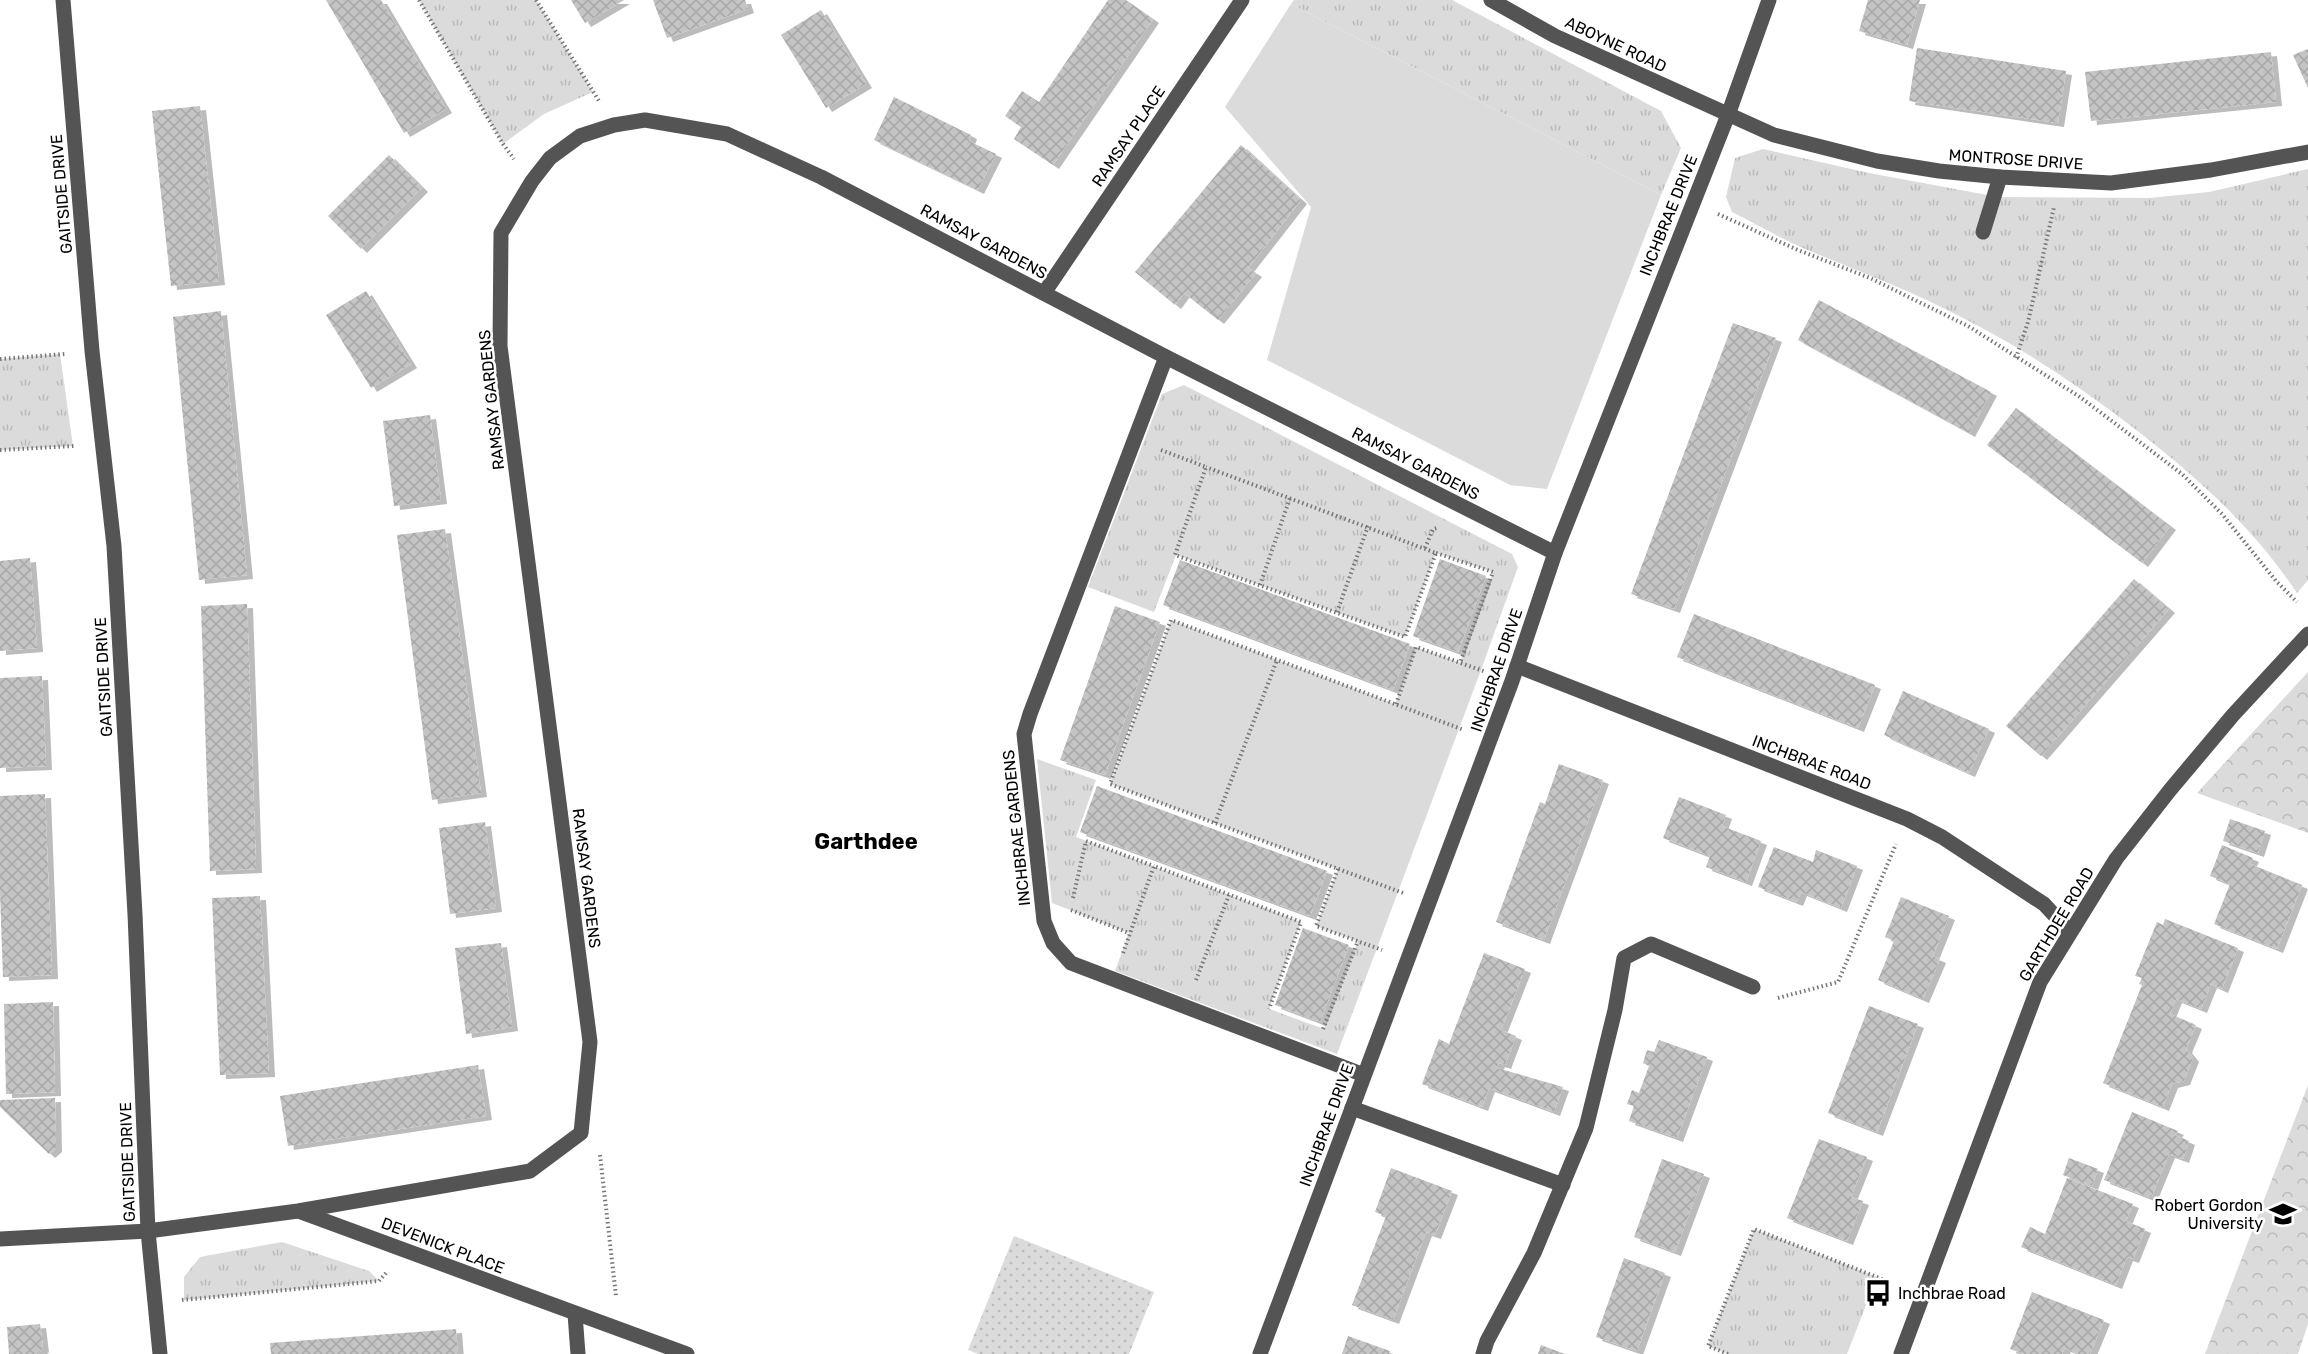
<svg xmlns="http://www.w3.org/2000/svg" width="2308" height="1354" font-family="Rubik,sans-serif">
<defs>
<pattern id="grass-tufts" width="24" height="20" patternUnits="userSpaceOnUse" patternTransform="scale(1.5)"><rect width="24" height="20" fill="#dbdbdb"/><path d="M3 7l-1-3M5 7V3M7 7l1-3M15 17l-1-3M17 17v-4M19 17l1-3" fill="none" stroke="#bababa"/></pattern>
<pattern id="forest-crowns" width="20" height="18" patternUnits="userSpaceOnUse" patternTransform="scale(1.5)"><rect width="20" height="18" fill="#dbdbdb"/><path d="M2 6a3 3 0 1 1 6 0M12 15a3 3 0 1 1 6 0" fill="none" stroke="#bababa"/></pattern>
<pattern id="park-dots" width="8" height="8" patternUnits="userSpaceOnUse" patternTransform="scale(1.5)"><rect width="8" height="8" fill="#dbdbdb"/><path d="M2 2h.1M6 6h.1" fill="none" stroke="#bababa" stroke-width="1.8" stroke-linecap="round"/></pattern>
<pattern id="building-cross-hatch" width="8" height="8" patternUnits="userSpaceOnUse" patternTransform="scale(1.5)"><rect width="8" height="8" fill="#c4c4c4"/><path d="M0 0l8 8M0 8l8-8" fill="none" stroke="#a7a7a7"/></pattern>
<filter id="shadow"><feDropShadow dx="6" dy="4" stdDeviation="0" flood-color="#0004"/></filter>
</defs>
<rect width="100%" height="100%" fill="#fff"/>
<!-- grass -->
<g fill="url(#grass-tufts)">
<polygon points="419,0 536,0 593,92 544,114 503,144"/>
<polygon points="1294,0 1452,0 1661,111 1681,148 1661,195 1291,4"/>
<path d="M1763 149 1869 173 1998 197 2149 198 2209 192 2308 169V580L2297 593C2252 526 2198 478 2135 429 2081 387 2024 349 1963 318 1912 291 1858 271 1805 249 1780 238 1756 224 1732 212L1726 197 1735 158Z"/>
<polygon points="60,354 73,446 0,450 0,359"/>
<polygon points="1184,385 1512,554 1518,567 1481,670 1460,663 1493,572 1436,553 1405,637 1176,555 1154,612 1088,587 1162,394"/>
<polygon points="1037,759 1096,780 1076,837 1301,922 1269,1009 1324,1029 1358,941 1377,948 1337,1054 1115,971 1129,933 1052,903"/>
<polygon points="1754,1229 1877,1277 1847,1354 1728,1354 1708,1346"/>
<polygon points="282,1242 369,1271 379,1281 184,1300 184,1277 200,1257"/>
</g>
<!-- forest -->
<g fill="url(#forest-crowns)">
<polygon points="2308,672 2308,833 2197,793 2307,673"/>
<polygon points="2308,1085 2308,1324 2298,1354 2205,1354"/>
</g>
<!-- park -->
<polygon fill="url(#park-dots)" points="1014,1236 1154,1292 1129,1354 978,1354 968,1350"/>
<!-- garden -->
<g fill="#dbdbdb">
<polygon points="1291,4 1661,195 1547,489 1510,485 1267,360 1311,207 1225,107"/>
<polygon points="1171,620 1395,704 1416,647 1481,670 1377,948 1316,926 1338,869 1110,784"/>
</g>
<!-- building -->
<g fill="url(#building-cross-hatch)" filter="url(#shadow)">
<polygon points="326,0 381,0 446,109 404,133"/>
<polygon points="571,0 624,0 585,23"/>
<polygon points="653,0 745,0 748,9 667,38"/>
<polygon points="1108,0 1126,0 1153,19 1053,165 1014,139 1021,127 1005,116 1022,91 1039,102"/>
<polygon points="1868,0 1920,0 1907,45 1859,31"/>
<polygon points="821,10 866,84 826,108 781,35"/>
<polygon points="1917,48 2066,71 2058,123 1909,101"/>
<polygon points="2308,49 2308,88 2293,55"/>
<polygon points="2271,52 2276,102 2091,121 2085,72"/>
<polygon points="894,97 971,135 969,141 996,154 978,190 874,140"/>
<polygon points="200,106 219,281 171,286 152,111"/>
<polygon points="1241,145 1301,200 1248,268 1256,273 1218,320 1184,293 1175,305 1135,272"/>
<polygon points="389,155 422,188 361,249 328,216"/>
<polygon points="366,291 411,364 371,388 326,315"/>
<polygon points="1819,300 1991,392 1969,433 1798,340"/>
<polygon points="221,311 247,575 199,580 173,317"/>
<polygon points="1733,323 1776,338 1674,609 1631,594"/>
<polygon points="2016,408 2170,526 2142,563 1987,445"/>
<polygon points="430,415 441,500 394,506 383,421"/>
<polygon points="445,529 481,793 432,800 397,535"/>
<polygon points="30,558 37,648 0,651 0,561"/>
<polygon points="1440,559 1486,576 1458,652 1413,636"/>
<polygon points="1180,560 1410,644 1393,690 1163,605"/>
<polygon points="2134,579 2169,609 2041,756 2006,726"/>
<polygon points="247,604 256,869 210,871 201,606"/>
<polygon points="1115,606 1160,622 1105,775 1060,760"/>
<polygon points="1694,614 1875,685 1858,728 1677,657"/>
<polygon points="42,676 46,766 0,768 0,678"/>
<polygon points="1903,691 1989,729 1969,773 1884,735"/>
<polygon points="1559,764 1603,780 1544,940 1496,922 1540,802 1545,804"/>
<polygon points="1097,786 1327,871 1310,916 1080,832"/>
<polygon points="45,794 52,975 3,977 0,893 0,796"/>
<polygon points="1679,797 1726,815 1722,826 1761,841 1746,882 1706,867 1710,856 1663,838"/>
<polygon points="2230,819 2265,831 2258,853 2223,841"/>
<polygon points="485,822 496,908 450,914 439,828"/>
<polygon points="2222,845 2253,858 2250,864 2302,885 2277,949 2214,924 2230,884 2210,876"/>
<polygon points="1774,847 1813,862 1816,850 1857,866 1841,908 1801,892 1797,902 1758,887"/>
<polygon points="260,896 269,1073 220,1075 212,898"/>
<polygon points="1901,897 1949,916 1933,956 1940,959 1923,999 1878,980 1894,941 1885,937"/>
<polygon points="2165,919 2238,948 2222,989 2211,984 2201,1009 2176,999 2170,1014 2196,1025 2186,1049 2193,1058 2184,1081 2172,1084 2163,1107 2103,1083 2142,985 2139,984 2142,978 2135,976 2157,922 2163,925"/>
<polygon points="1303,928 1349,945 1320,1022 1275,1005"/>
<polygon points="501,943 512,1027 466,1034 455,948"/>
<polygon points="1484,953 1525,969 1501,1030 1516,1036 1505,1065 1499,1063 1497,1068 1563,1087 1554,1112 1489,1088 1482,1107 1422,1084 1439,1039 1449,1044"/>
<polygon points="53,1002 55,1092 6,1094 4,1004"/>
<polygon points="1869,1006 1918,1024 1877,1132 1828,1113"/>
<polygon points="1659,1040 1707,1057 1677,1138 1629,1121 1634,1106 1627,1104 1632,1090 1639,1093 1649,1066 1643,1063 1647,1050 1654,1052"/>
<polygon points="478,1065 486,1116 288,1146 280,1096"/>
<polygon points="55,1098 56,1148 49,1154 0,1107 0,1100"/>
<polygon points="2132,1112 2178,1131 2175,1135 2189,1141 2183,1159 2169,1154 2151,1198 2104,1180"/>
<polygon points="1819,1139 1867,1157 1851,1197 1863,1201 1847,1241 1787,1218"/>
<polygon points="2069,1158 2098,1169 2092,1186 2063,1175"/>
<polygon points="1662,1159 1704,1174 1675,1252 1634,1237"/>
<polygon points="1391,1168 1452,1191 1435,1235 1426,1232 1393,1320 1352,1305 1386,1216 1375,1212"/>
<polygon points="2067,1178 2133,1204 2126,1221 2145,1229 2133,1259 2127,1257 2116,1285 2021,1247 2030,1227 2045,1234"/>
<polygon points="1624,1258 1665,1273 1637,1351 1596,1337"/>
<polygon points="2032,1292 2104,1320 2090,1354 2079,1354 2065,1348 2062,1354 2024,1354 2010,1349"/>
<polygon points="40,1324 43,1348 38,1354 9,1354 7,1327"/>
<polygon points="456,1329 458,1354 271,1354 270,1343"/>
<polygon points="1348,1336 1390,1351 1389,1354 1342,1354"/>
<polygon points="1541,1345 1565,1354 1538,1354"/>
</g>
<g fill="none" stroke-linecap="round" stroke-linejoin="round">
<!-- path -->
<g stroke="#767676" stroke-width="4" stroke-dasharray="1.5 3" stroke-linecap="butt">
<polyline points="419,0 503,144 514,159"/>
<polyline points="536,0 599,101"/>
<polyline points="1718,214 1798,250 1870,278 1968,326 2080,397 2182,474 2222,514 2276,581 2297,602"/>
<polyline points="2016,358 2028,322 2054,207"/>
<polyline points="0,359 65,354"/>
<polyline points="0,450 74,446"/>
<polyline points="1161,450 1206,467 1175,555 1405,637 1436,553 1206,467"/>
<polyline points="1425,548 1433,529 1437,528"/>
<polyline points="1436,553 1493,572 1460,663"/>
<polyline points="1260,585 1290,498"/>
<polyline points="1337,612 1368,526"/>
<polyline points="1396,704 1416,647 1486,672"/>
<polyline points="1215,823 1277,660"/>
<polyline points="1338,869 1316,926 1382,950"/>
<polyline points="1403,893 1110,784 1171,620 1464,730"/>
<polyline points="1073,898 1086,841 1154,866"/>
<polyline points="1071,910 1129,933"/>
<polyline points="1123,953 1154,866 1301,922 1269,1009"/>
<polyline points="1196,980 1229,895"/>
<polyline points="1778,998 1838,982 1896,844"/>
<polyline points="1323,1029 1358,941"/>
<polyline points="600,1155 616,1296"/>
<polyline points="182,1300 379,1281 386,1273"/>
<polyline points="1728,1354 1708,1346 1754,1229 1887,1281"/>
</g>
<!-- minor -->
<g stroke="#545454" stroke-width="15">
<polyline points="63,0 92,351 114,546 135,914 148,1231 160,1354"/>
<polyline points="1491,0 1555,36 1774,135 1877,161 1939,171 2000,177 2111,183 2211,170 2308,152"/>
<polyline points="1983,232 2000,177"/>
<polyline points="1044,293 1242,0"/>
<polyline points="1166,357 1030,714 1024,734 1044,921 1053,943 1071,963 1364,1075"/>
<polyline points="1517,666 1907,819 1942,837 2044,904 2070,932"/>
<polyline points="1352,1108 1563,1185"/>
<polyline points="301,1212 687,1354"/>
<polyline points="0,1239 148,1231 298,1211 530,1171 581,1133 590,1042 500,346 501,233 532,181 550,158 580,136 614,125 645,120 727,134 821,177 1166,357 1555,553"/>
<polyline points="575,1314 578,1354"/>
<polyline points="1260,1354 1512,681 1555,553 1728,115 1769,0"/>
<polyline points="1483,1354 1487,1341 1534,1253 1586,1128 1615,1010 1624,958 1651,944 1753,987"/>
<polyline points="1901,1354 2040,982 2116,859 2170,790 2233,715 2308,634"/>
</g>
</g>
<!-- icons -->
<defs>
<symbol id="university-bare" viewBox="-9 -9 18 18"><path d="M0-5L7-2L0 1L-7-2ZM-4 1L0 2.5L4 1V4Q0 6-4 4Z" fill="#000" stroke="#fff" stroke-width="2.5" paint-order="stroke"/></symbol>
<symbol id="bus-bare" viewBox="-9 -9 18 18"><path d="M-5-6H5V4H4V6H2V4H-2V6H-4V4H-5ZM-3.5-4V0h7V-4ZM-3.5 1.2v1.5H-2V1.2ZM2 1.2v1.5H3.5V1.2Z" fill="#000" stroke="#fff" stroke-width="2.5" paint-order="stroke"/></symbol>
</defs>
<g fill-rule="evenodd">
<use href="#university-bare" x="2264" y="1195" width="38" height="38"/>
<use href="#bus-bare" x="1859" y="1274" width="38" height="38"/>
</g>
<g text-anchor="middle" stroke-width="5" stroke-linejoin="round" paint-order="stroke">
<!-- street labels -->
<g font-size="16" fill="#000" stroke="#fff">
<text transform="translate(1616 44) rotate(25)" y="6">ABOYNE ROAD</text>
<text transform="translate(1128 136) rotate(-56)" y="6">RAMSAY PLACE</text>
<text transform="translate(2016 159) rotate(4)" y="6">MONTROSE DRIVE</text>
<text transform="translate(61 194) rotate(-95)" y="6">GAITSIDE DRIVE</text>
<text transform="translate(1668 215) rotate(-68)" y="6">INCHBRAE DRIVE</text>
<text transform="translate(984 241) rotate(28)" y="6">RAMSAY GARDENS</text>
<text transform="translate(491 400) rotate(-96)" y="6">RAMSAY GARDENS</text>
<text transform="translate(1416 463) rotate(27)" y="6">RAMSAY GARDENS</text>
<text transform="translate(1496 670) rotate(-71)" y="6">INCHBRAE DRIVE</text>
<text transform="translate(103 677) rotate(-93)" y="6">GAITSIDE DRIVE</text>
<text transform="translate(1812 762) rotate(21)" y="6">INCHBRAE ROAD</text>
<text transform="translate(1016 828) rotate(-96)" y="6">INCHBRAE GARDENS</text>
<text transform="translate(587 878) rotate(83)" y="6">RAMSAY GARDENS</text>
<text transform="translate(2056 924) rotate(-59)" y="6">GARTHDEE ROAD</text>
<text transform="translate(1326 1125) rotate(-70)" y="6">INCHBRAE DRIVE</text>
<text transform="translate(127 1162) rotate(-92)" y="6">GAITSIDE DRIVE</text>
<text transform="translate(443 1245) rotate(21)" y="6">DEVENICK PLACE</text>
</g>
<!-- poi labels -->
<g font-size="16" fill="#000" stroke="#fff" text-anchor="end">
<text x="2263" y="1211">Robert Gordon<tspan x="2263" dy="18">University</tspan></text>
<text x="1898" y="1299" text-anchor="start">Inchbrae Road</text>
</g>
<!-- district labels -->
<g font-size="22" font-weight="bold" fill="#000" stroke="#fff">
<text x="866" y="849">Garthdee</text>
</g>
</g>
</svg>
